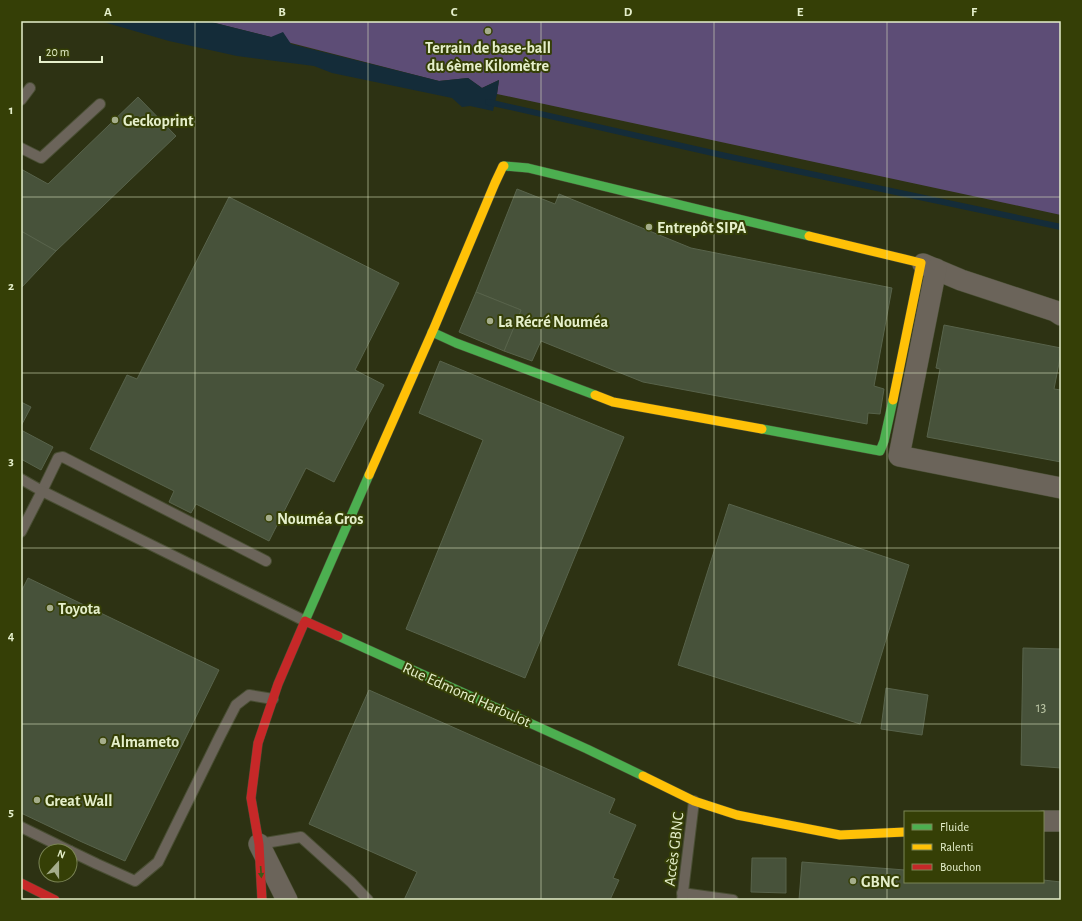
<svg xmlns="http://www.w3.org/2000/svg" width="1082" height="921" font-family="'Alegreya Sans',sans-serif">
<rect width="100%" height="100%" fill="#2d3213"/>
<!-- green -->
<polygon fill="#5d4d76" points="207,21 1061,21 1061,215 497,94 499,80 482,88 468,78 439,81 291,43 271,37"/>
<!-- water -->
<polygon fill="#142c39" points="100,21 207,21 271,37 283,32 291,44 439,81 468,78 482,88 499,80 497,94 493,111 470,106 462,107 452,98 332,73 314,66 237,56 169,41"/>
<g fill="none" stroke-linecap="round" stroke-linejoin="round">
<!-- stream -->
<polyline stroke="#142c39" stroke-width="6" points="488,102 726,156 1061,227"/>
</g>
<!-- building -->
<g fill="#47523a" stroke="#58634b">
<polygon points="138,97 176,136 56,251 21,231 21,169 48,184"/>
<polygon points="517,189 555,204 559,194 691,248 892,288 874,386 884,389 880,414 868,413 867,424 643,382 541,341 532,361 504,351 521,310 476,292"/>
<polygon points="229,197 399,283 355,370 384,385 334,482 306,468 269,541 196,504 191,513 169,502 174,491 90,449 127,375 137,379"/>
<polygon points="21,231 56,251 21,288"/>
<polygon points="476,292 521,310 504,351 459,332"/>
<polygon points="944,325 1061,348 1061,353 1054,389 1061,390 1061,462 927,437 940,369 936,368"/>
<polygon points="440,361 624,437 525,678 406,629 483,440 419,413"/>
<polygon points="21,402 31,407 21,426"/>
<polygon points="21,430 53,447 41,470 21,459"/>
<polygon points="729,504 909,565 860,724 678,665"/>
<polygon points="28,578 219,670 125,861 82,842 21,813 21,592"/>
<polygon points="1023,648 1061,649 1061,768 1021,765"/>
<polygon points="886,688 928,695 922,735 881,729"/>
<polygon points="369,690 615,799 609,813 636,825 613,878 619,880 610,900 404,900 417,872 309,824"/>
<polygon points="752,858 786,858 786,893 751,892"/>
<polygon points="802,862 905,870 905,882 1043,882 1043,880 1061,882 1061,900 799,900"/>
</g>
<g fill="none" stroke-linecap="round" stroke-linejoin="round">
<defs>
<g id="lane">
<polyline points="21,100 30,88"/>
<polyline points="21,148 41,158 100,104"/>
<polyline points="21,479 42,491 58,458 63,457 266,561"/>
<polyline points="21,532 42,491 305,621"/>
<polyline points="21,827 70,851"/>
<polyline points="259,844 301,837 351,882 368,900"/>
<polyline points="70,851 97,864 135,881 158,862 220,736 236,705 249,695 273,699"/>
<polyline points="682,893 733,900"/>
<polyline points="682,900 694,801"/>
</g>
<g id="street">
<polyline points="923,264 961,280 1055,311 1061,315"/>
<polyline points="936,269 899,456 1061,488"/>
<polyline points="1043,821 1061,821"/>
<polyline points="259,844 287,900"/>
</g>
<g id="fast">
<polyline points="504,166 528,168 809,236"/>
<polyline points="432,332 456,343 595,395"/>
<polyline points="762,429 880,451 884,441 893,400"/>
<polyline points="305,621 369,475"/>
<polyline points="338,636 587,749 643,776"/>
</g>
<g id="slow">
<polyline points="809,236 921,263 893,400"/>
<polyline points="595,395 613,402 762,429"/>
<polyline points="369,475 434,328 495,183 503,166 504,166"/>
<polyline points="643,776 694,801 737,815 840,835 905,832"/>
</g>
<g id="jam">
<polyline points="21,883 55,900"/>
<polyline points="262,900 259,844 251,798 258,743 278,684 305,621 338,636"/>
</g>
</defs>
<!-- lane casing -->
<use href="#lane" stroke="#494e33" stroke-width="12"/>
<!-- street casing -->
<use href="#street" stroke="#494e33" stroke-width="22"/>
<!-- fast casing -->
<use href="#fast" stroke="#494e33" stroke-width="10"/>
<!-- slow casing -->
<use href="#slow" stroke="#494e33" stroke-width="10"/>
<!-- jam casing -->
<use href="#jam" stroke="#494e33" stroke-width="10"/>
<!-- lane -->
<use href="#lane" stroke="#6b645a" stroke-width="10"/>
<!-- street -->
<use href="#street" stroke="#6b645a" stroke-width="21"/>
<!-- fast -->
<use href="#fast" stroke="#4caf50" stroke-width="9"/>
<!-- slow -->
<use href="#slow" stroke="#ffc107" stroke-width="9"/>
<!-- jam -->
<use href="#jam" stroke="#c62828" stroke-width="9"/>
</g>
<!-- one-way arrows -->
<defs><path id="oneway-solid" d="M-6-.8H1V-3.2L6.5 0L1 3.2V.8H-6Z"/></defs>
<use fill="#3b5b18" href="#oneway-solid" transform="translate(261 872) rotate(86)"/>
<!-- grid -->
<path fill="none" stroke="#e5efcb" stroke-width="1" stroke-opacity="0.55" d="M195 21V900M368 21V900M541 21V900M714 21V900M887 21V900M21 197H1061M21 373H1061M21 548H1061M21 724H1061"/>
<!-- markers -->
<g fill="#a5ad8b" stroke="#353f06" stroke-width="1.5">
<circle cx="488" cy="31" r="4"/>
<circle cx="115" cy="120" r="4"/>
<circle cx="649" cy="227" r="4"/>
<circle cx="490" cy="321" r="4"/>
<circle cx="269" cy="518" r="4"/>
<circle cx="50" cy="608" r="4"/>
<circle cx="103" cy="741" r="4"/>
<circle cx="37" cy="800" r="4"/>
<circle cx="853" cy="881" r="4"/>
</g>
<g text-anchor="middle" stroke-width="4" stroke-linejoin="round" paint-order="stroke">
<!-- number labels -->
<g font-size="14" fill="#bec8a7">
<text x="1041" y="712">13</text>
</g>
<!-- poi labels -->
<g font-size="16" font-weight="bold" fill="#e5efcb" stroke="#353f06" text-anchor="start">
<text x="488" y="53" text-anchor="middle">Terrain de base-ball<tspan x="488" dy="18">du 6ème Kilomètre</tspan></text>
<text x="123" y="126">Geckoprint</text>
<text x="657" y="233">Entrepôt SIPA</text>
<text x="498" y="327">La Récré Nouméa</text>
<text x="277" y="524">Nouméa Gros</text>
<text x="58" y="614">Toyota</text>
<text x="111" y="747">Almameto</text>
<text x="45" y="806">Great Wall</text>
<text x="861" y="887">GBNC</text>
</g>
<!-- street labels -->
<g font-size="16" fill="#e5efcb" stroke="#353f06">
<text transform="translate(467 694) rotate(24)" y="6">Rue Edmond Harbulot</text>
<text transform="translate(673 849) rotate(-83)" y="6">Accès GBNC</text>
</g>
</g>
<!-- border -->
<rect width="1082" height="921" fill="none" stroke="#353f06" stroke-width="44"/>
<!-- legend -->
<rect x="904" y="811" width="140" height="72" fill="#353f06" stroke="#7b8555"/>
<rect x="912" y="824" width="20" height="6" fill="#4caf50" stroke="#7b8555"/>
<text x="940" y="831" font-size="12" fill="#e5efcb">Fluide</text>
<rect x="912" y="844" width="20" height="6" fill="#ffc107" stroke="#7b8555"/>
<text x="940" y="851" font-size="12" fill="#e5efcb">Ralenti</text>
<rect x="912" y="864" width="20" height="6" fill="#c62828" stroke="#7b8555"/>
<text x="940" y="871" font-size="12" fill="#e5efcb">Bouchon</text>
<!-- north arrow -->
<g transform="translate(58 863) rotate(21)"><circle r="19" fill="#353f06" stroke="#7b8555"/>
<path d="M0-3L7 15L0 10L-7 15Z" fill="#a5ad8b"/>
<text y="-6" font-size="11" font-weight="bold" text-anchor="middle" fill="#e5efcb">N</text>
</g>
<!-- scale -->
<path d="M40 56v6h62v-6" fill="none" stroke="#e5efcb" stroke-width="2"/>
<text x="46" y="56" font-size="12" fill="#e5efcb" stroke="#353f06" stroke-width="3" paint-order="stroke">20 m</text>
<rect x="22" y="22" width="1038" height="877" fill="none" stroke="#e5efcb" stroke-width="1.5"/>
<g font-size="13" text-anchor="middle" font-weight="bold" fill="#e5efcb">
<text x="108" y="16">A</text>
<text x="282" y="16">B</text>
<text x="454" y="16">C</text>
<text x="628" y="16">D</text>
<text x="800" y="16">E</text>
<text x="974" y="16">F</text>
<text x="11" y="114">1</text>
<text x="11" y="290">2</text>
<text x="11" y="465">3</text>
<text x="11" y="640">4</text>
<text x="11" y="816">5</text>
</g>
</svg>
